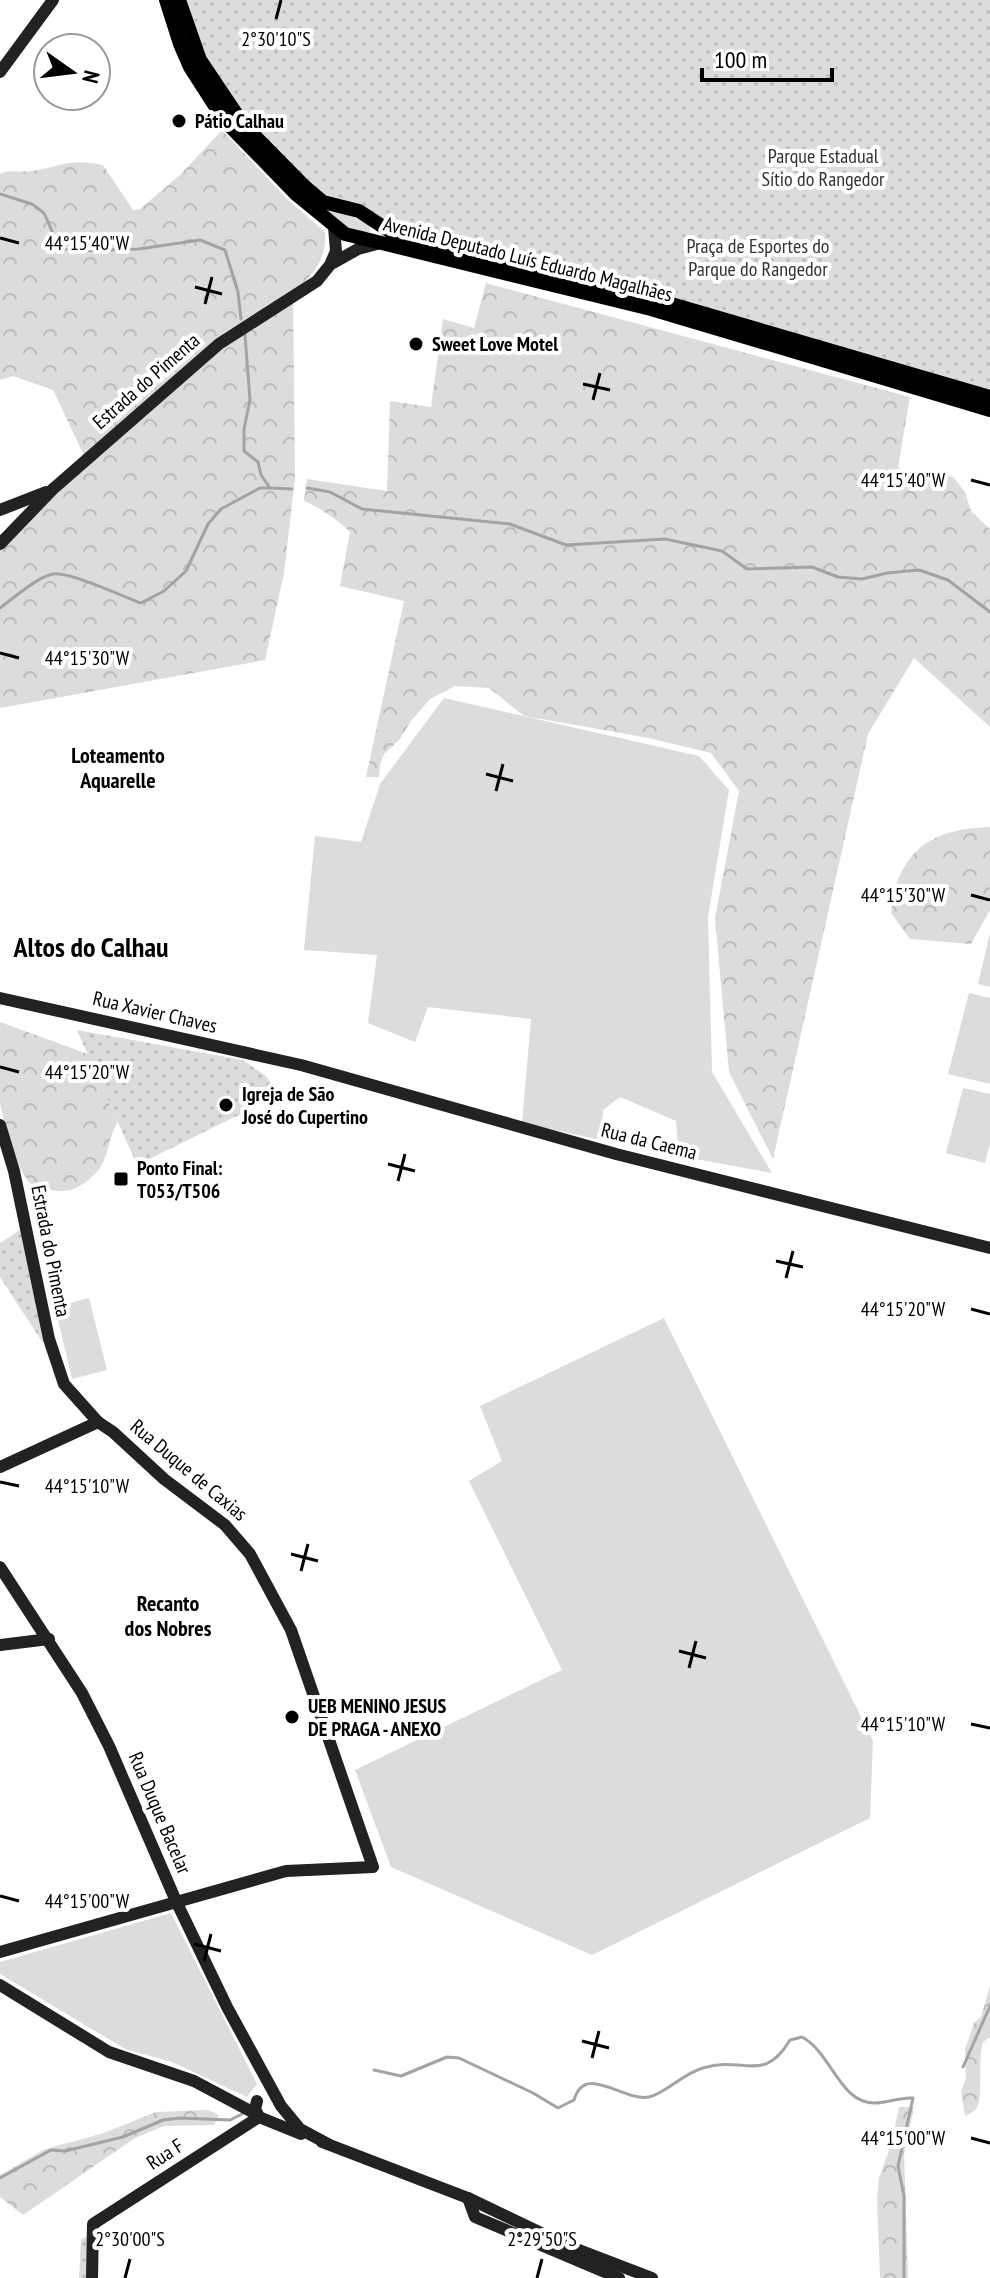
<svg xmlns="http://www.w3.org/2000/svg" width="990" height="2278" font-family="'PT Sans Narrow',sans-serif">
<defs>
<pattern id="forest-crowns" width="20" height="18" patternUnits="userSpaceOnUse" patternTransform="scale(2)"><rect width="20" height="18" fill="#dcdcdc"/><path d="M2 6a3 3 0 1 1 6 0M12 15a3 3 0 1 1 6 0" fill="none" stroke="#bbb"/></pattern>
<pattern id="park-dots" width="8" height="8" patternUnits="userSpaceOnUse" patternTransform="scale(2)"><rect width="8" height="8" fill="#dcdcdc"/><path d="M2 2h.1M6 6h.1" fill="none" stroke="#bbb" stroke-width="1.8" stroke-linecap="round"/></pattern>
</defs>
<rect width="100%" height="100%" fill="#fff"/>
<!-- grass -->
<g fill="#dcdcdc">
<polygon points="310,198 371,225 369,234 345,226"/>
<polygon points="444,698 699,756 729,790 708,917 712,1072 772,1173 679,1156 676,1121 620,1097 603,1110 601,1140 522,1123 531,1019 428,1007 415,1042 368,1023 377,955 304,950 315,836 361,842 380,784"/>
<polygon points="990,933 990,987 978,984"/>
<polygon points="969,993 990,998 990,1084 948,1074"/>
<polygon points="963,1088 990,1094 990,1143 985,1163 946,1153"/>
<polygon points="89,1298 107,1370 72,1379 55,1307"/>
<polygon points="664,1318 873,1741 870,1818 592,1955 391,1867 355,1770 562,1670 469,1481 502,1461 480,1406"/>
<polygon points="171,1913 257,2084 247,2097 172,2062 125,2049 0,1974 0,1962"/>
</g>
<!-- forest -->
<g fill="url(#forest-crowns)">
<path d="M222 130 288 200 325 232C327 259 313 276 293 292L295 478 284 573 265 660 0 708V547L87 462 53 390 13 376 0 380V174C10 169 21 173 32 171 63 166 70 158 103 165L133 210 140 209 181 174Z"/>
<path d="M486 283 910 397 898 467 914 476 935 473 953 477 965 492 971 511 990 529V727L914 658 868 734 773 1159 729 1072 715 918 739 791 711 753 649 738 524 716 489 688 455 686 430 699 411 721 400 739 384 754 380 764 379 777H366L404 601 340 586 350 532C342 523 316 505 304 501L307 479 387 491 390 401 431 407 443 319 474 328Z"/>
<path d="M990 827V910L971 944 910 939 891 913C893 901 894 886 900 875 919 836 950 829 990 827Z"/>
<path d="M0 1022 88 1054 118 1122C107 1138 110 1158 96 1173 81 1188 67 1195 47 1189 39 1187 30 1186 26 1178 18 1168 1 1115 0 1102 0 1076 0 1048 0 1022Z"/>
<path d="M990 1986V2037L983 2042C977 2060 984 2100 976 2109 976 2110 966 2116 965 2116L961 2092 966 2078 965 2049 974 2023 981 2017Z"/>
<polygon points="899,2107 914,2107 904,2153 908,2278 880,2278 877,2199 879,2178 891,2145"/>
<polygon points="208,2110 219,2115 214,2125 164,2126 135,2138 23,2215 0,2197 0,2175 45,2149 101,2134 156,2112"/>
</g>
<!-- park -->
<g fill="url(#park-dots)">
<polygon points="186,0 990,0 990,392 396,231 318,193 230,101 196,39"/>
<polygon points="77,1030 243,1060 267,1077 272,1085 269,1100 137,1165"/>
<polygon points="23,1228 43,1343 0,1277 0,1243"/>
<polygon points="88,2236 87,2278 79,2278 81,2239"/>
</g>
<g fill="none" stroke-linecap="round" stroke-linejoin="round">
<!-- stream -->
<g stroke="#a3a3a3" stroke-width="3">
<polyline points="0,194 32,204 44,213 58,244 65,249 77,251 139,249 200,240 225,250 238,292 241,319"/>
<polyline points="245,335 250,400 244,429 244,451 258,462 261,475 270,488 292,489"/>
<polyline points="307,488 330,492 362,509 510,524 566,545 665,539 722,551 747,569 812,567 838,577 862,579 887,573 919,570 948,580 990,612"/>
<path d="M0 608C14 598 37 577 53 574 69 571 124 597 141 603L164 591 186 571 208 524 221 509 260 488H270"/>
<polyline points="963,2067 990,2006"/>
<path d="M374 2070 401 2076 447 2057 459 2058 533 2093 558 2108 574 2100C585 2062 623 2102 649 2097 664 2094 684 2073 703 2068 744 2055 763 2085 790 2040L802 2037C832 2053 839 2103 875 2103 888 2103 899 2097 913 2098L898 2166 904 2196V2278"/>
<polyline points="0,2178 51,2150 65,2151 123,2137 163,2120 180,2118 230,2120 242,2114"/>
</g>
<!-- secondary -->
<g stroke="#222" stroke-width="12">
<polyline points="0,72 53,0"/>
<polyline points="333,263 358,249 377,244"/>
<polyline points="0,510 46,492"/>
<polyline points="0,544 53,489 219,344 317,281 330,265 336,251 334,227"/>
<polyline points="0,998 301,1065 616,1154 990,1248"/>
<polyline points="0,1125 14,1171 49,1339 64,1384 98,1422 113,1432 164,1479 225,1525 250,1554 291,1630 373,1867 286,1871 0,1952"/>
<polyline points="0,1467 98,1422"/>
<polyline points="0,1567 82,1693 109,1746 176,1901 227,2007 281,2106 300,2129 328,2144"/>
<polyline points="0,1645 49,1639"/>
<polyline points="0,1985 109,2052 194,2081 256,2114"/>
<polyline points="257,2101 255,2109 259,2117 301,2134"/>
<polyline points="322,2142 468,2198 566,2245 652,2278"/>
<polyline points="468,2198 475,2217 619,2278"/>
<polyline points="92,2278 93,2224 259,2117"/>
</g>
<!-- primary -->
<g stroke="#000" stroke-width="14">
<polyline points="166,0 180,44 190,67 224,120 296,194 345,234 651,309 990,410"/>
<polyline points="179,0 200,60 243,124 303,185 323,202 359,211 394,234 654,299 990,397"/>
</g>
</g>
<!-- ticks -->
<path fill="none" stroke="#000" stroke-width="3" d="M276 19 281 0M0 238 19 243M195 287 222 294M205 304 212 277M583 384 610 390M593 400 600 373M971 480 990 485M0 653 19 658M486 774 513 781M496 791 503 764M971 895 990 900M0 1067 19 1072M388 1164 415 1171M398 1181 405 1154M776 1261 803 1267M786 1278 793 1251M971 1309 990 1314M0 1482 19 1486M291 1554 318 1561M301 1571 308 1544M679 1651 706 1658M689 1668 696 1641M971 1724 990 1728M0 1896 19 1901M194 1944 221 1951M204 1961 211 1934M582 2041 609 2048M592 2058 599 2031M971 2138 990 2143M125 2278 130 2259M537 2278 542 2259"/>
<!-- markers -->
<g fill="#000" stroke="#fff" stroke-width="3">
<circle cx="179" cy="121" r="8"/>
<circle cx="416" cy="344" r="8"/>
<circle cx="226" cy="1105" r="8"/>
<rect x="113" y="1171" width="16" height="16" rx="4"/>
<circle cx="292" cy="1717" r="8"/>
</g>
<g text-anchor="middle" stroke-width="8" stroke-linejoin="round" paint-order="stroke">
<!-- poi labels -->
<g font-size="20" font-weight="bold" fill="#000" stroke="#fff" text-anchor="start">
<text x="195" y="128">Pátio Calhau</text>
<text x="432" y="351">Sweet Love Motel</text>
<text x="242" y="1101">Igreja de São<tspan x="242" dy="23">José do Cupertino</tspan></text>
<text x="137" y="1175">Ponto Final:<tspan x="137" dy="23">T053/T506</tspan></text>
<text x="308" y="1713">UEB MENINO JESUS<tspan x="308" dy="23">DE PRAGA - ANEXO</tspan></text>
</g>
<!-- park labels -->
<g font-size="20" fill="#333" stroke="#fff">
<text x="823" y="163">Parque Estadual<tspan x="823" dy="23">Sítio do Rangedor</tspan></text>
<text x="758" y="253">Praça de Esportes do<tspan x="758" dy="23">Parque do Rangedor</tspan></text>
</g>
<!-- street labels -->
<g font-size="20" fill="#000" stroke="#fff">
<text transform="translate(528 259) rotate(14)" y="7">Avenida Deputado Luís Eduardo Magalhães</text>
<text transform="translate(146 381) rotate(-41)" y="7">Estrada do Pimenta</text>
<text transform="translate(155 1012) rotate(13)" y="7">Rua Xavier Chaves</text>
<text transform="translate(649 1141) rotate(14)" y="7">Rua da Caema</text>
<text transform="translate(51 1251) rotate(79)" y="7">Estrada do Pimenta</text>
<text transform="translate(189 1470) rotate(40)" y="7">Rua Duque de Caxias</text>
<text transform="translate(160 1813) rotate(67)" y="7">Rua Duque Bacelar</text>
<text transform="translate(165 2154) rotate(-33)" y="7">Rua F</text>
</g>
<!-- neighbourhood labels -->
<g font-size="22" font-weight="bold" fill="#000" stroke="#fff">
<text x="118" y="763">Loteamento<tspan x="118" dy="25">Aquarelle</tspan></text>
<text x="168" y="1611">Recanto<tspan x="168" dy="25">dos Nobres</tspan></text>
</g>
<!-- district labels -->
<g font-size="28" font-weight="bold" fill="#000" stroke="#fff">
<text x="91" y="957">Altos do Calhau</text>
</g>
</g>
<g font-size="20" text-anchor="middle" fill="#000" stroke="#fff" stroke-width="8" stroke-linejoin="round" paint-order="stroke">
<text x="276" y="46">2°30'10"S</text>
<text x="87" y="250">44°15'40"W</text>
<text x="903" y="487">44°15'40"W</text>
<text x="87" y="665">44°15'30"W</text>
<text x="903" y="902">44°15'30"W</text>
<text x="87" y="1079">44°15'20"W</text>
<text x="903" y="1316">44°15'20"W</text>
<text x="87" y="1493">44°15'10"W</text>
<text x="903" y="1731">44°15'10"W</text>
<text x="87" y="1908">44°15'00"W</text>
<text x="903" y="2145">44°15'00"W</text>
<text x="130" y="2246">2°30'00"S</text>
<text x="542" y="2246">2°29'50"S</text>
</g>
<!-- north arrow -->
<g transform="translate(72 72) rotate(104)"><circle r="38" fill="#ffffff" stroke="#999999" stroke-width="2"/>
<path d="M0-6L14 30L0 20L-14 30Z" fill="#000000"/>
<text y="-12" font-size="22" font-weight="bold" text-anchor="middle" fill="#000000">N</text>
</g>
<!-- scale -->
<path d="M702 68v12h130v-12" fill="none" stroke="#000000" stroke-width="4"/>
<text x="714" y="68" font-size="24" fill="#000000" stroke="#ffffff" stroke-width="6" paint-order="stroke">100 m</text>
</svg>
